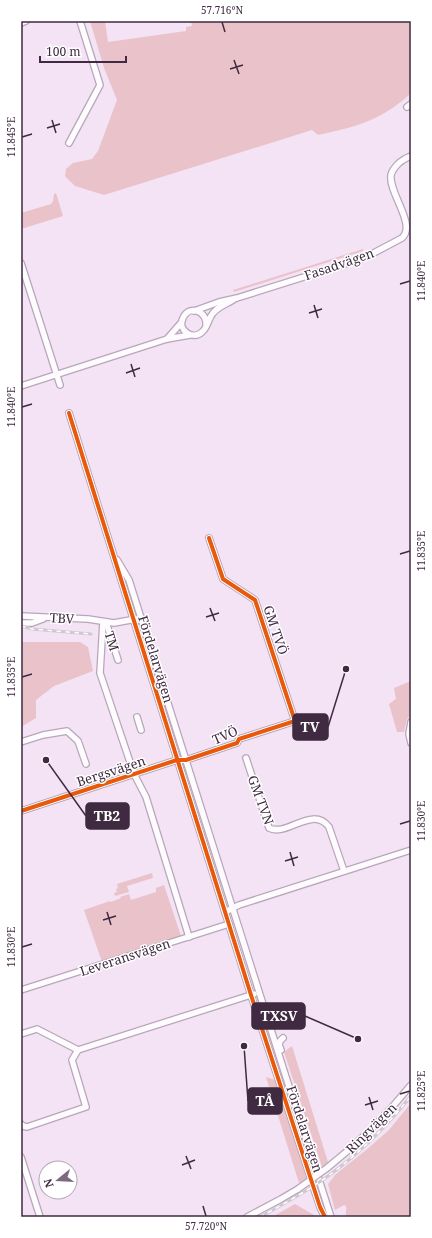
<svg xmlns="http://www.w3.org/2000/svg" width="432" height="1238" font-family="'Noto Serif',serif">
<rect width="100%" height="100%" fill="#f4e2f5"/>
<!-- green -->
<g fill="#eac3ca">
<path d="M90 21H105L108 42 186 31V27L192 26 191 21H411V92L409 95C380 121 355 127 318 135L312 130 104 195 75 186 65 176 66 169 73 163 92 159 98 151 117 100 104 68Z"/>
<polygon points="56,193 63,216 21,229 21,213 51,204 53,201 54,194"/>
<polygon points="363,249 363,251 234,292 233,290"/>
<polygon points="21,642 80,642 88,647 93,671 54,686 36,700 36,718 21,727"/>
<polygon points="411,681 411,714 407,719 404,732 397,732 389,704 396,699 394,688"/>
<polygon points="152,873 153,878 127,886 129,892 115,896 114,893 117,892 116,889 118,888 117,884"/>
<polygon points="164,885 181,936 102,962 84,910 110,901 111,902 121,898 120,897 129,894 131,900 156,892 156,888"/>
<polygon points="292,1046 328,1162 322,1167 284,1052"/>
<polygon points="266,1077 275,1080 307,1178 299,1183"/>
<path d="M411 1103V1217H346C345 1213 347 1209 346 1206L344 1205 335 1210 328 1184 336 1174 365 1151 389 1130Z"/>
<polygon points="295,1204 314,1215 315,1217 272,1217"/>
</g>
<g fill="none" stroke-linecap="round" stroke-linejoin="round">
<defs>
<g id="minor">
<polyline points="21,23 26,21"/>
<polyline points="407,107 411,104"/>
<polyline points="69,143 100,85 80,21"/>
<polyline points="21,263 60,385"/>
<path d="M194 311 219 302 237 298 358 260 368 256 402 238C417 225 388 192 391 175 392 171 395 167 398 164 402 160 406 158 411 156"/>
<path d="M206 326C208 311 189 304 183 318 177 330 193 341 202 332 207 328 208 321 211 316 216 307 225 305 233 300"/>
<polyline points="167,339 181,323"/>
<polyline points="21,386 167,339 190,335"/>
<polyline points="69,413 251,995 320,1207 325,1217"/>
<polyline points="117,560 129,580 285,1074 331,1217"/>
<polyline points="21,616 88,619 114,623 136,619"/>
<polyline points="103,622 100,673 134,774 146,797 189,937"/>
<polyline points="106,622 118,660"/>
<polyline points="21,623 32,623 43,619"/>
<polyline points="137,717 141,730"/>
<polyline points="411,722 409,734 411,743"/>
<polyline points="21,742 43,735 67,731 78,741 86,764"/>
<path d="M246 758 269 828C287 837 312 805 329 827L344 871"/>
<polyline points="21,811 177,760 186,760 237,743 239,739 295,721 255,600 223,579 209,538"/>
<polyline points="225,912 239,905 411,850"/>
<polyline points="21,990 229,924"/>
<polyline points="269,1027 273,1022 278,1021"/>
<polyline points="21,1034 37,1029 78,1050"/>
<polyline points="281,1050 279,1045 280,1041 283,1038"/>
<polyline points="21,1124 23,1126 27,1127 86,1107 72,1060 78,1050 254,994"/>
<polyline points="21,1157 40,1217"/>
<path d="M327 1168C359 1143 386 1116 411 1085"/>
<polyline points="247,1217 281,1199 298,1189"/>
</g>
</defs>
<!-- minor casing -->
<use href="#minor" stroke="#b8a7ba" stroke-width="8"/>
<!-- minor -->
<use href="#minor" stroke="#fdfbfe" stroke-width="5.5"/>
<defs>
<g id="rail">
<polyline points="21,626 32,629 91,634"/>
<path d="M260 1217C287 1202 315 1187 340 1167 366 1147 390 1122 411 1096"/>
</g>
</defs>
<!-- rail casing -->
<use href="#rail" stroke="#cfc8cf" stroke-width="3"/>
<!-- rail -->
<use href="#rail" stroke="#fff" stroke-width="1.5" stroke-dasharray="4.5" stroke-linecap="butt"/>
<defs>
<polyline id="minor-bridge" points="298,1189 327,1168"/>
</defs>
<!-- minor-bridge casing -->
<use href="#minor-bridge" stroke="#b8a7ba" stroke-width="8" stroke-linecap="butt"/>
<!-- minor-bridge -->
<use href="#minor-bridge" stroke="#fdfbfe" stroke-width="5.5"/>
<defs>
<g id="cycleway">
<polyline points="69,413 251,995 320,1207 325,1217"/>
<polyline points="21,811 177,760 186,760 237,743 239,739 295,721 255,600 223,579 209,538"/>
</g>
</defs>
<!-- cycleway casing -->
<use href="#cycleway" stroke="#fff" stroke-width="6"/>
<!-- cycleway -->
<use href="#cycleway" stroke="#e8590c" stroke-width="4"/>
</g>
<!-- ticks -->
<path fill="none" stroke="#3f2a41" stroke-width="1.5" d="M222 22 225 32M234 60 239 74M230 69 243 65M52 120 56 133M47 128 60 124M22 137 32 134M400 284 410 281M314 305 318 318M309 313 322 309M131 364 135 377M126 373 140 368M22 407 32 404M400 554 410 551M210 608 215 621M206 617 219 613M22 677 32 674M400 824 410 821M290 852 294 866M285 861 298 857M107 912 111 925M103 920 116 916M22 947 32 944M400 1094 410 1091M369 1097 373 1110M365 1105 378 1101M186 1156 191 1169M182 1165 195 1160M203 1206 206 1216"/>
<g text-anchor="middle" stroke-width="3" stroke-linejoin="round" paint-order="stroke">
<!-- street labels -->
<g font-size="13" fill="#3f2a41" stroke="#fff">
<text transform="translate(339 264) rotate(-19)" y="5">Fasadvägen</text>
<text transform="translate(62 618) rotate(3)" y="5">TBV</text>
<text transform="translate(276 630) rotate(72)" y="5">GM TVÖ</text>
<text transform="translate(112 641) rotate(72)" y="5">TM</text>
<text transform="translate(156 659) rotate(73)" y="5">Fördelarvägen</text>
<text transform="translate(225 735) rotate(-23)" y="5">TVÖ</text>
<text transform="translate(111 771) rotate(-18)" y="5">Bergsvägen</text>
<text transform="translate(261 800) rotate(70)" y="5">GM TVN</text>
<text transform="translate(125 957) rotate(-18)" y="5">Leveransvägen</text>
<text transform="translate(371 1128) rotate(-45)" y="5">Ringvägen</text>
<text transform="translate(305 1129) rotate(72)" y="5">Fördelarvägen</text>
</g>
</g>
<!-- callouts -->
<path fill="none" stroke="#3f2a41" stroke-width="1.5" d="M346 669L328 727M46 760L86 816M358 1039L305 1016M244 1046L248 1101"/>
<g fill="#3f2a41" stroke="#fff" stroke-width="1.5">
<circle cx="346" cy="669" r="4"/>
<circle cx="46" cy="760" r="4"/>
<circle cx="358" cy="1039" r="4"/>
<circle cx="244" cy="1046" r="4"/>
</g>
<g fill="#3f2a41" stroke="#3f2a41" stroke-width="1.5">
<rect x="293" y="714" width="35" height="26" rx="4"/>
<rect x="86" y="803" width="43" height="26" rx="4"/>
<rect x="252" y="1003" width="53" height="26" rx="4"/>
<rect x="248" y="1088" width="34" height="26" rx="4"/>
</g>
<g font-size="14" text-anchor="middle" font-weight="bold" fill="#fff">
<text x="310" y="732">TV</text>
<text x="107" y="821">TB2</text>
<text x="279" y="1021">TXSV</text>
<text x="265" y="1106">TÅ</text>
</g>
<!-- border -->
<rect width="432" height="1238" fill="none" stroke="#ffffff" stroke-width="44"/>
<!-- north arrow -->
<g transform="translate(58 1180) rotate(252)"><circle r="19" fill="#ffffff" stroke="#b2aab3"/>
<path d="M0-3L7 15L0 10L-7 15Z" fill="#7e6a80"/>
<text y="-6" font-size="11" font-weight="bold" text-anchor="middle" fill="#3f2a41">N</text>
</g>
<!-- scale -->
<path d="M40 56v6h86v-6" fill="none" stroke="#3f2a41" stroke-width="2"/>
<text x="46" y="56" font-size="12" fill="#3f2a41" stroke="#ffffff" stroke-width="3" paint-order="stroke">100 m</text>
<rect x="22" y="22" width="388" height="1194" fill="none" stroke="#3f2a41" stroke-width="1.5"/>
<g font-size="10" text-anchor="middle" fill="#3f2a41">
<text x="222" y="14">57.716°N</text>
<text transform="translate(11 137) rotate(-90)" y="4">11.845°E</text>
<text transform="translate(421 281) rotate(-90)" y="4">11.840°E</text>
<text transform="translate(11 407) rotate(-90)" y="4">11.840°E</text>
<text transform="translate(421 551) rotate(-90)" y="4">11.835°E</text>
<text transform="translate(11 677) rotate(-90)" y="4">11.835°E</text>
<text transform="translate(421 821) rotate(-90)" y="4">11.830°E</text>
<text transform="translate(11 947) rotate(-90)" y="4">11.830°E</text>
<text transform="translate(421 1091) rotate(-90)" y="4">11.825°E</text>
<text x="206" y="1230">57.720°N</text>
</g>
</svg>
